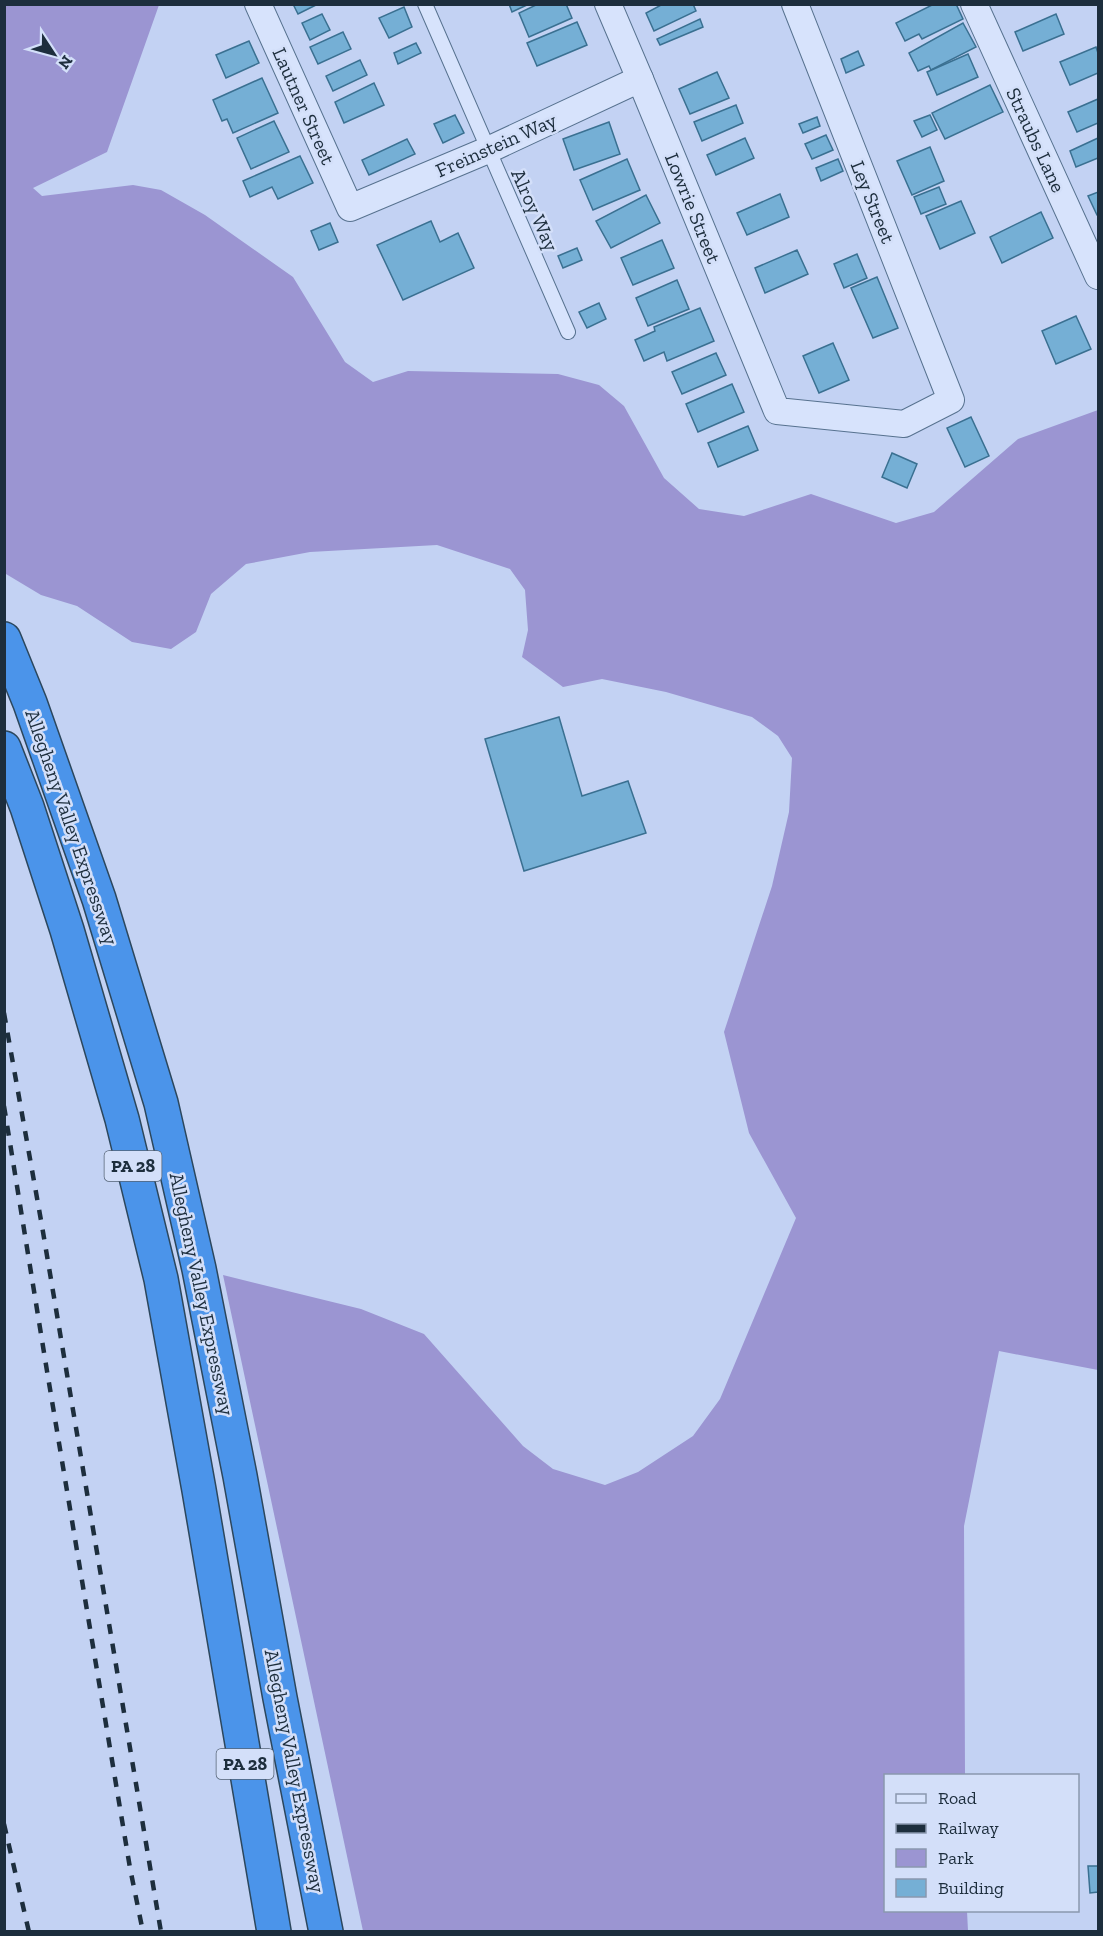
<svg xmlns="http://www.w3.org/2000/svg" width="1103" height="1936" font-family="'Zilla Slab',serif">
<rect width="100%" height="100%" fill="#c3d2f3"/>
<!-- green -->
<polygon fill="#9b95d2" points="4,5 159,5 107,152 33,188 42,196 133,185 161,190 205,215 293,277 345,362 373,382 408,371 558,374 599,385 624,406 664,478 699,509 744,516 811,494 896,523 934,512 1018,439 1098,410 1098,1370 999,1351 964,1526 965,1775 886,1776 886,1910 967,1911 968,1931 363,1931 223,1275 361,1309 424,1334 523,1446 553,1469 605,1485 638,1472 693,1436 720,1399 796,1218 749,1133 724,1032 772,886 789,812 792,758 778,736 752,717 666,692 602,679 563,687 522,657 528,630 525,590 510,569 437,545 310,552 246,564 211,594 196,632 171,649 132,642 77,606 41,595 6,574 4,569"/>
<!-- building -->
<g fill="#75afd5" stroke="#3a7091" stroke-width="1.5">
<polygon points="293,4 318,4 298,14"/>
<polygon points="509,4 529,4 512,12"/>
<polygon points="538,4 566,4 572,18 529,37 519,13"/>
<polygon points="663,4 693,4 696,11 654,31 646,13"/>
<polygon points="934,4 956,4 963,19 922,39 919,34 905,41 896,23"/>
<polygon points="404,7 412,27 389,38 379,18"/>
<polygon points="322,14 330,30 310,40 302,23"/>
<polygon points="1056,14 1064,34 1023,51 1015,32"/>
<polygon points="700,19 703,27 660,45 657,39"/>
<polygon points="577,22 587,45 537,66 527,43"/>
<polygon points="963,23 976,47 931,70 929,66 918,71 909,53"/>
<polygon points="343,32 351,49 318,64 310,47"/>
<polygon points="249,41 259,63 226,78 216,55"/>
<polygon points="416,43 421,53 398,64 394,53"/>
<polygon points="1096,47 1098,53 1098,73 1070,85 1060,62"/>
<polygon points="858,51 864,65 846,73 841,59"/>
<polygon points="968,54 978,77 937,95 927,72"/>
<polygon points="360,60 367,75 333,91 326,76"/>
<polygon points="717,72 729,98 690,114 679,89"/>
<polygon points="262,78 278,113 233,133 227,119 222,121 213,100"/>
<polygon points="374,83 384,105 344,123 335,102"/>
<polygon points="990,85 1003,112 945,139 932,113"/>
<polygon points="1098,99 1098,123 1077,132 1068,112"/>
<polygon points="736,105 743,123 702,141 694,122"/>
<polygon points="455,115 464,133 443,143 434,124"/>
<polygon points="930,115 937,130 922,137 914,121"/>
<polygon points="817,117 820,126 803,133 799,124"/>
<polygon points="274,121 289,152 251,169 237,138"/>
<polygon points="609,122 620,154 574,170 563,139"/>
<polygon points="826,135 833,150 812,159 805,144"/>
<polygon points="745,138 754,158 716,175 707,155"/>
<polygon points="1098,138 1098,158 1076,167 1070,151"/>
<polygon points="407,139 415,154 369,175 362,160"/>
<polygon points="930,147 944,181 912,195 897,161"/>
<polygon points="300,156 313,183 278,199 272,187 250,197 243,181"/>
<polygon points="627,159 640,190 593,210 580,180"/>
<polygon points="838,159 843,171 821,181 816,168"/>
<polygon points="939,187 946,204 921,214 914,197"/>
<polygon points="1098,192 1098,215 1097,215 1088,196"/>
<polygon points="780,194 789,217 747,235 737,213"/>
<polygon points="646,195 660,223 611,248 596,221"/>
<polygon points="961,201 975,233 940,249 926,216"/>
<polygon points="1041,212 1053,238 1002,263 990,237"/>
<polygon points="431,221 440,242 458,233 474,268 403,300 377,245"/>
<polygon points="330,223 338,242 319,250 311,231"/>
<polygon points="662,240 674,268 633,285 621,258"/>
<polygon points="577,248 582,260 563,268 558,256"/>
<polygon points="797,250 808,274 765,293 755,268"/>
<polygon points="857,254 867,278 844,288 834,264"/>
<polygon points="877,277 898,328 873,338 851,288"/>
<polygon points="677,280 689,309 648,326 636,298"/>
<polygon points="599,303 606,319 587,328 579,312"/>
<polygon points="700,308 714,341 667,361 664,352 644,361 635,340 655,331 654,327"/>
<polygon points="1076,316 1091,349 1056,364 1042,331"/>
<polygon points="833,343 849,380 819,393 803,356"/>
<polygon points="716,353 726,375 682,394 672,372"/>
<polygon points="732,384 744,412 698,432 686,404"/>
<polygon points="971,417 989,456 965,467 947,428"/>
<polygon points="748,426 758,450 718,467 708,443"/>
<polygon points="892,453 917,464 907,488 882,477"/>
<polygon points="559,717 582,796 628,781 646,833 524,871 485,739"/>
<polygon points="1088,1866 1098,1866 1098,1892 1090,1893"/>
</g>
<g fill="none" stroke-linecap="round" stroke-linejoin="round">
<defs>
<polyline id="service" points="425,4 568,332"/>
<g id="minor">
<polyline points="258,4 350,208 488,150 640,79"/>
<polyline points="608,4 640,79 777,411 904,424 951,400 795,4"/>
<polyline points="974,4 1098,276"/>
</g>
<g id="motorway">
<polyline points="4,639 30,703 99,899 161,1103 199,1269 240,1476 280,1698 326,1932"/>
<polyline points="4,748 27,807 67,930 122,1119 161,1279 199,1490 274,1932"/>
</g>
</defs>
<!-- service casing -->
<use href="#service" stroke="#57728f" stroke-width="16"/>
<!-- minor casing -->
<use href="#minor" stroke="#57728f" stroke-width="28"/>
<!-- motorway casing -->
<use href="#motorway" stroke="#2c475d" stroke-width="36"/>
<!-- service -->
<use href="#service" stroke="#d7e3fc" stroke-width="14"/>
<!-- minor -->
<use href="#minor" stroke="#d7e3fc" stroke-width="26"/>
<!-- motorway -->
<use href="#motorway" stroke="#4b94ea" stroke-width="33"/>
<!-- rail -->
<g stroke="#1d2e3d" stroke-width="4.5" stroke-dasharray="10 10" stroke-linecap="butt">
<polyline points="4,1013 42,1226 161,1932"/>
<polyline points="4,1106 47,1371 130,1868 143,1932"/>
<polyline points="4,1824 29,1932"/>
</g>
</g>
<g text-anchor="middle" stroke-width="5" stroke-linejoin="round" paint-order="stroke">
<!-- shield labels -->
<g fill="#d3dff9" stroke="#546375" stroke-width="1.5">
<rect x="104.5" y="1151" width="57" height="30" rx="4.5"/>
<rect x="216.5" y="1749" width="57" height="30" rx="4.5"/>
</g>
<g font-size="18" font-weight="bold" fill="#1d2e3d">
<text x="133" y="1172">PA 28</text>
<text x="245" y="1770">PA 28</text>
</g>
<!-- street labels -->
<g font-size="20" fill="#1d2e3d" stroke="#d3dff9">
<text transform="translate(304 106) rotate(66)" y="7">Lautner Street</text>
<text transform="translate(1036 140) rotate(65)" y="7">Straubs Lane</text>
<text transform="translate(496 145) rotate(-24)" y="7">Freinstein Way</text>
<text transform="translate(873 202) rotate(68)" y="7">Ley Street</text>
<text transform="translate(693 208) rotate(68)" y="7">Lowrie Street</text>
<text transform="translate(535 210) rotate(66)" y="7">Alroy Way</text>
<text transform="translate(72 827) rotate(71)" y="7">Allegheny Valley Expressway</text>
<text transform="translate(202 1294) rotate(78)" y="7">Allegheny Valley Expressway</text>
<text transform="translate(295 1771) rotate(79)" y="7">Allegheny Valley Expressway</text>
</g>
</g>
<!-- border -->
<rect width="1103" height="1936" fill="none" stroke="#1d2e3d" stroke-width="12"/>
<!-- legend -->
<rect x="884" y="1774" width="195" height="138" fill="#d3dff9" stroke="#8a98ae" stroke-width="1.5"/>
<rect x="896" y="1794" width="30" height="9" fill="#d7e3fc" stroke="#8a98ae" stroke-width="1.5"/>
<text x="938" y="1804" font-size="18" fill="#1d2e3d">Road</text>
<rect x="896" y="1824" width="30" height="9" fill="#1d2e3d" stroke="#8a98ae" stroke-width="1.5"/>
<text x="938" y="1834" font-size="18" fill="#1d2e3d">Railway</text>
<rect x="896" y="1849" width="30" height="18" fill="#9b95d2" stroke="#8a98ae" stroke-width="1.5"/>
<text x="938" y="1864" font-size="18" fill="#1d2e3d">Park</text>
<rect x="896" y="1879" width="30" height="18" fill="#75afd5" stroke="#8a98ae" stroke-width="1.5"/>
<text x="938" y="1894" font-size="18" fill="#1d2e3d">Building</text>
<!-- north arrow -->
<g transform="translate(54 54) rotate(126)" stroke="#d3dff9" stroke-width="4.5" paint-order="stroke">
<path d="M0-4.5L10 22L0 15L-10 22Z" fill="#1d2e3d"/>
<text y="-9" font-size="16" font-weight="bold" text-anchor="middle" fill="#1d2e3d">N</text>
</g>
</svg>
